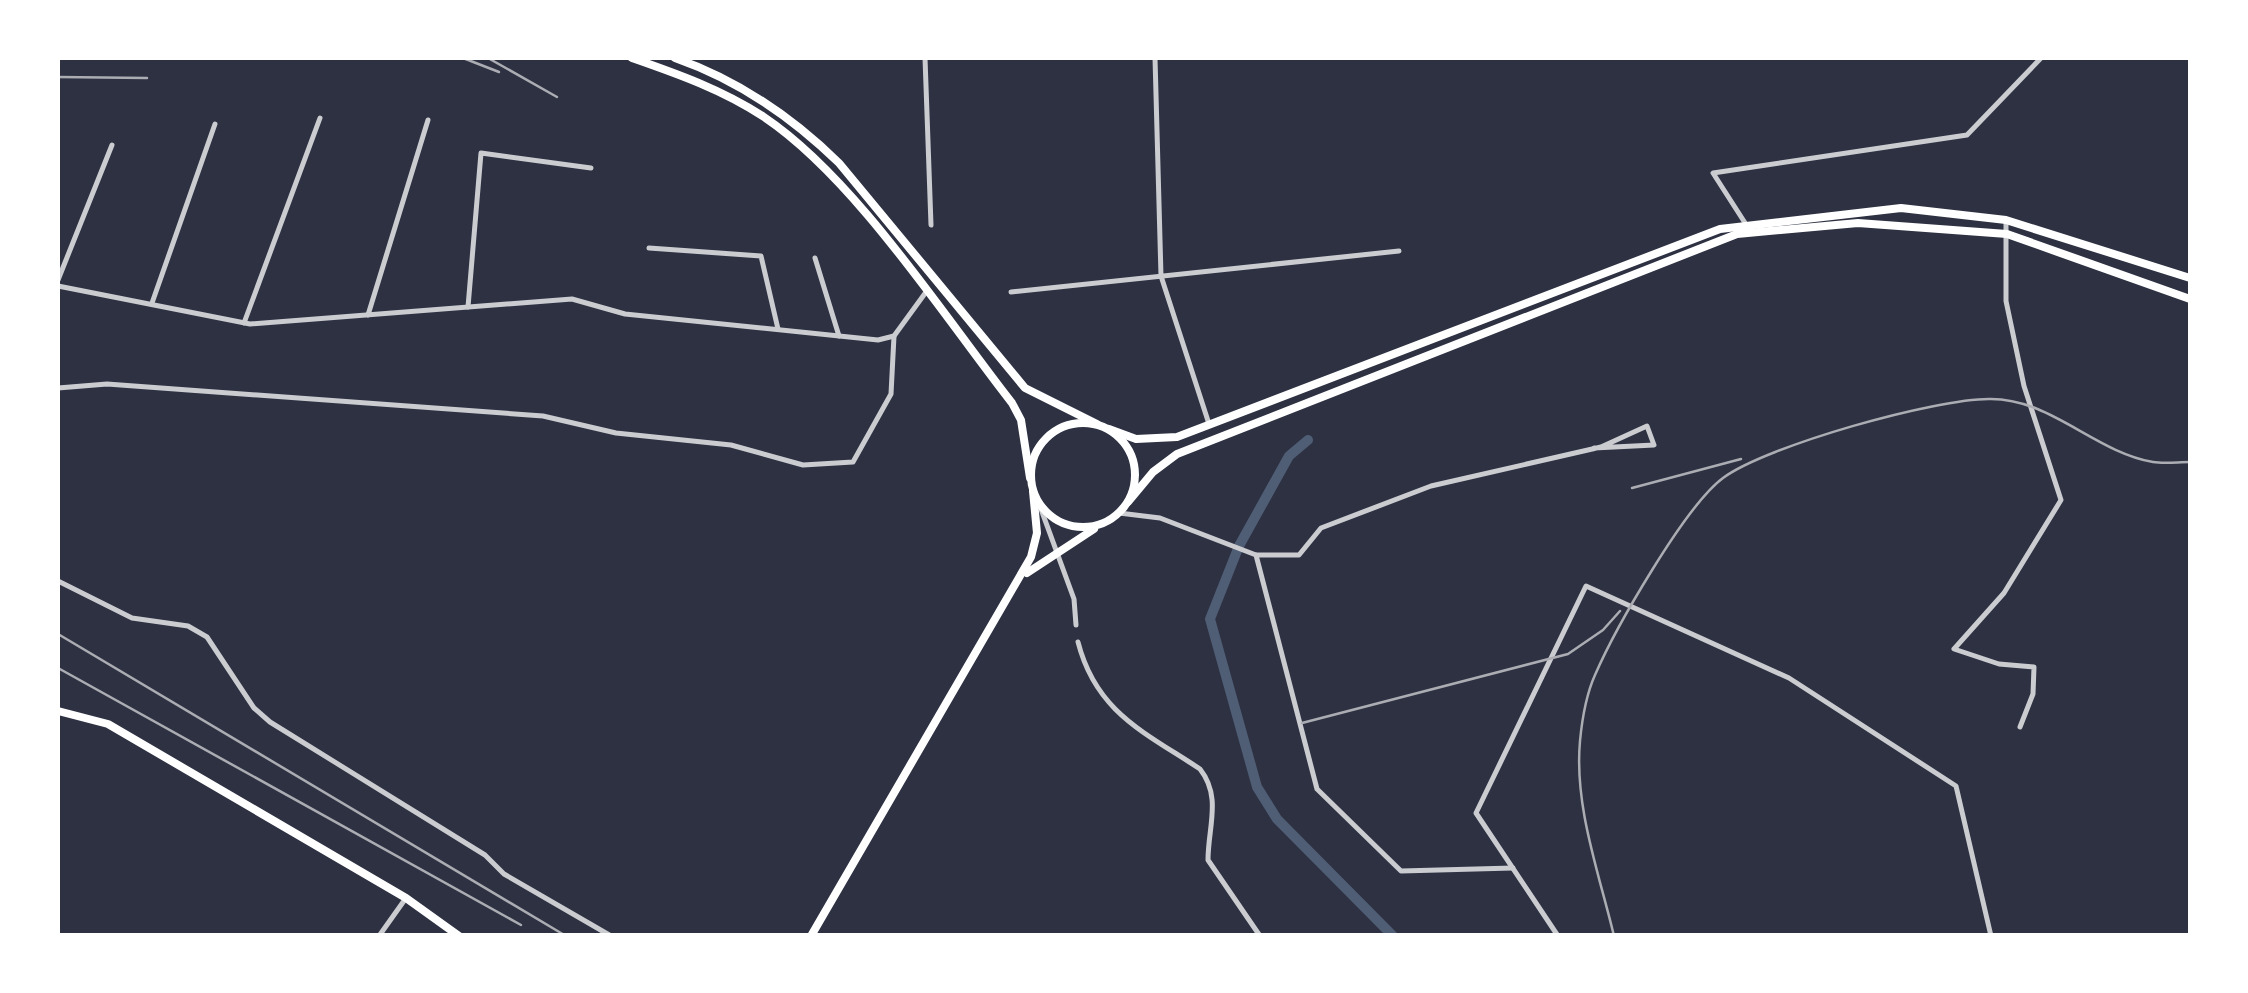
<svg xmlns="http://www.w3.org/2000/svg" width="2248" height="993" font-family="'DM Sans',sans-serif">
<rect width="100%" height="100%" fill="#2d3142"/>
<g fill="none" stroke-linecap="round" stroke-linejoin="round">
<!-- canal -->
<polyline stroke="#4f5d75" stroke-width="10" points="1308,440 1289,456 1239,546 1210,619 1257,787 1277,819 1393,936"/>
<!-- minor -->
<g stroke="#caccd0" stroke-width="5">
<polyline points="925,58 931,225"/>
<polyline points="1155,58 1161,276 1209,424"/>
<polyline points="2006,220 2006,301 2024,386 2061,500 2004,593 1954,649 1999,664 2034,667 2033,694 2020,727"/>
<polyline points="1747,226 1713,173 1967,135 2041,58"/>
<polyline points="649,248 761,256 778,329"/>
<polyline points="815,258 839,336"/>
<polyline points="58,280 112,145"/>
<polyline points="58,286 250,324 572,299 625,314 878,340 894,336 926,292"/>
<polyline points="1011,292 1399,251"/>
<polyline points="152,303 215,124"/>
<polyline points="468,307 481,153 591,168"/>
<polyline points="368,315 428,120"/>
<polyline points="244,323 320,118"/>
<polyline points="58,388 107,384 543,416 616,433 731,445 803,465 853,462 891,394 894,336"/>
<polyline points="1038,501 1074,599 1076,625"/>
<polyline points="1119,513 1160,518 1256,555 1317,789 1401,871 1513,868"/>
<polyline points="1256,555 1299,555 1321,528 1431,486 1601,447 1647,426 1654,445 1594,448"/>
<polyline points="58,581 132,618 188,626 207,637 254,708 270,722 485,855 504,874 611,936"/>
<path d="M1078 642C1096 712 1144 732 1200 769 1222 797 1208 827 1208 860L1260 936"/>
<polyline points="379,936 406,898"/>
<polyline points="1558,936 1476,813 1586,586 1789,678 1956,786 1991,936"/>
</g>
<!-- secondary -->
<g stroke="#fff" stroke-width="8">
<polyline points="1109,429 1136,439 1177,437 1720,229 1901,208 2006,220 2190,278"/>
<polyline points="1128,502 1153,472 1177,454 1737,234 1858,223 2007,234 2190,299"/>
<polyline points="58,711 108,724 406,898 459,936"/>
</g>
<!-- primary -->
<g stroke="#fff" stroke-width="8">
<path d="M632 58C678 74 723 90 764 117 855 178 943 315 1012 403L1021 420 1030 478"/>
<path d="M675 58C738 80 791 116 839 163L1025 388 1097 424"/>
<circle cx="1083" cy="475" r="52"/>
<polyline points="1027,573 1094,529"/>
<polyline points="811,936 1031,557 1037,533 1033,491"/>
</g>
<!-- rail -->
<g stroke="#abadb3" stroke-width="2.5">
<polyline points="463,58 499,72"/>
<polyline points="488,58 557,97"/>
<polyline points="58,77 147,78"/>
<polyline points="1632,488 1741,459"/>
<polyline points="58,634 566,936"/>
<polyline points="58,668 521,925"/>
<polyline points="1302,723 1568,654 1603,630 1620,611"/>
<path d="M1614 936C1599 873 1574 806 1580 741 1582 720 1586 695 1595 675 1615 629 1685 506 1723 478 1766 446 1936 398 1991 399 2051 399 2095 452 2153 462 2164 464 2178 462 2190 462"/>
</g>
</g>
<!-- border -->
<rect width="2248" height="993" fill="none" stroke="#ffffff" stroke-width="120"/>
</svg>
